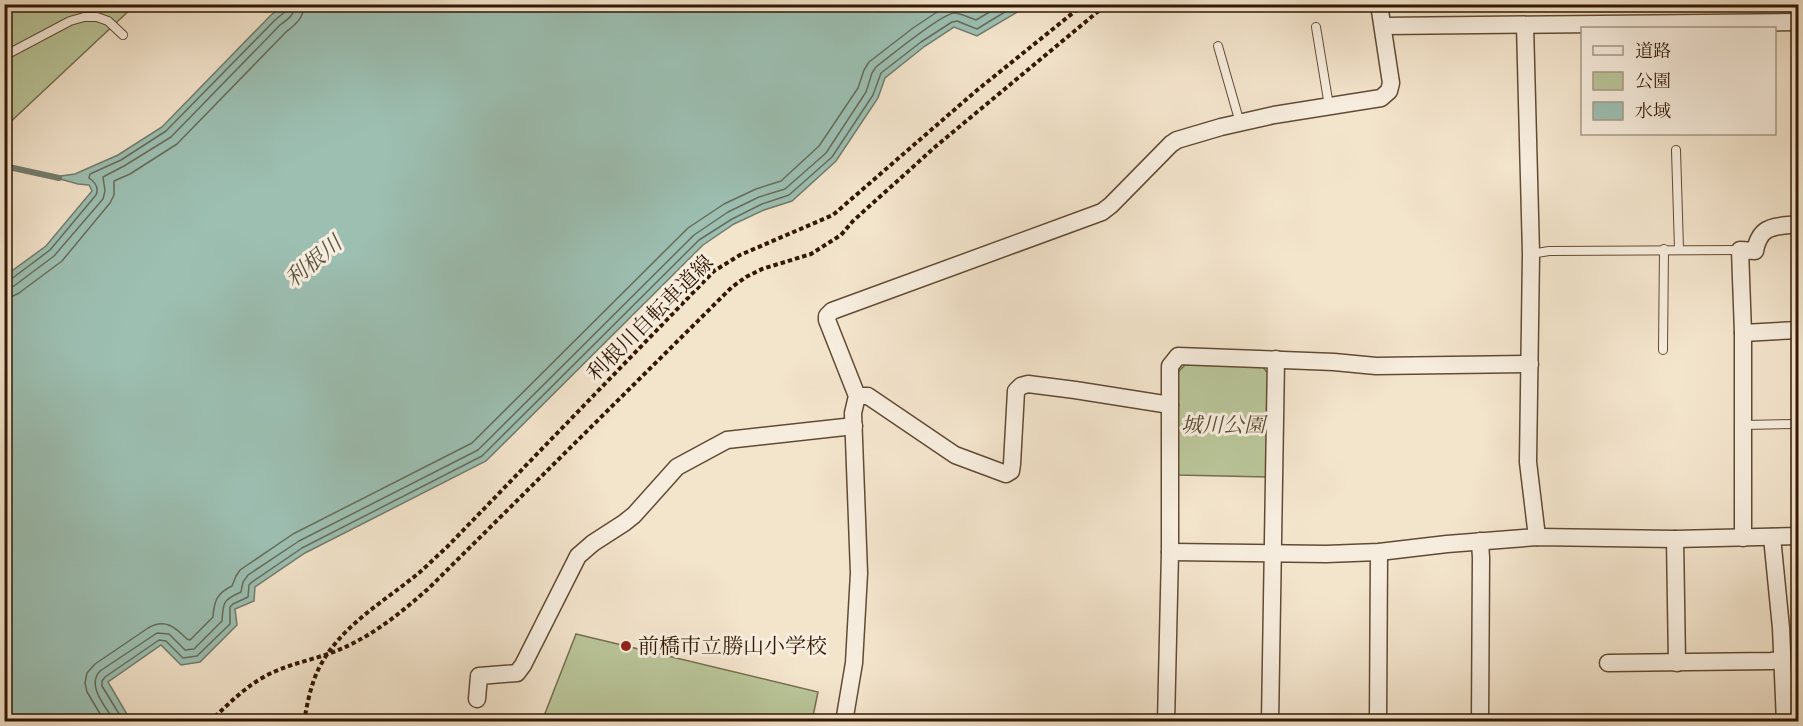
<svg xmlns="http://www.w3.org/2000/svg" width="1803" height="726" font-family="'EB Garamond','Noto Serif JP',serif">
<rect width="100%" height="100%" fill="#f3e4cc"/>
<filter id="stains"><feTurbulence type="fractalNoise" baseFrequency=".00333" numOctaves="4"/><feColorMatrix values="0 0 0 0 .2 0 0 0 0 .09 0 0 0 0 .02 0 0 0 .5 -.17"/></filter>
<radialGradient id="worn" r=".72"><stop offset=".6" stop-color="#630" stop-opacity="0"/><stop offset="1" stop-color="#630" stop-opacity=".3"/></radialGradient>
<!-- green -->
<g fill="#b9c599" stroke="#766e4e" stroke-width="1.5">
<polygon points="5,5 135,5 5,127"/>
<polygon points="1185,365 1262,366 1270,376 1267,477 1177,475 1177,373"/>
<polygon points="576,634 818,692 812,721 542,721"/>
</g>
<!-- water -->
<polygon fill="#9cbfb2" stroke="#727c6c" stroke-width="1.5" points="285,5 1029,5 977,36 954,27 925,46 885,78 878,98 836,161 792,201 764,210 734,224 703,245 486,461 305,553 255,587 254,601 235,609 237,625 200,662 181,665 161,645 108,682 131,721 5,721 5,276 46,246 92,191 89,185 78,184 53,177 75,174 118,155 162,127 271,15"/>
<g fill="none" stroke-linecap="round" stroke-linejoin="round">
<!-- shore -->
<g stroke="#676c5a" stroke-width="1.5">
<path d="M4 281 10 280 50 250 96 195C99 188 95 182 89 178L90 174 121 160 166 131 275 20 286 11 288 4"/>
<path d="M4 288 14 286 54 256 103 199 105 191 103 177 124 166 171 137 280 25C288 19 295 15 295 4"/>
<path d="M4 297 13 296 19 293 62 261 110 203 114 195V181L130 174 177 144 286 32C296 24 304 18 304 4"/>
<path d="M105 722 87 692 85 683 87 673 95 664 148 628C165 618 175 627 187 639L190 640 213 617C214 601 217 593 232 586L236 576 240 570 293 534 472 443 688 228 724 204 756 189 781 181 819 146 858 88 864 70 869 62 913 28 943 8 953 4"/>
<path d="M115 722C106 707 86 686 100 671L157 633 169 634 185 650 194 649 222 621C223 602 223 600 241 592L243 582 248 575 299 541 478 450 694 235 728 212 759 197 785 189 826 153 866 92 872 73 876 67C889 57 941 14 954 13 961 13 969 18 976 20L1003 4"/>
<polyline points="124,722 102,686 102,681 105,677 159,640 166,641 183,658 197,656 230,624 230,607 233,604 248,597 249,585 252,582 302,548 482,456 699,240 732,219 762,204 789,195 832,157 873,95 881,73 921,42 952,22 957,21 977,29 1018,4"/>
</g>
<!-- stream -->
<polyline stroke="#727c6c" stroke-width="6" points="4,166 59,178"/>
<defs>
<g id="lane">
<polyline points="1316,27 1329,106"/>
<polyline points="1218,46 1240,123"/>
<polyline points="4,56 70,21 84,17 97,17 108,21 123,35"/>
<polyline points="1798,133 1798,139"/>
<polyline points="1676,150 1679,249"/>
<polyline points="1531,254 1549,251 1740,250"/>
<polyline points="1663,350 1664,249"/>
<polyline points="1743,425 1798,424"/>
</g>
<g id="street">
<polyline points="1525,25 1531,254 1528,462 1537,537"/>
<polyline points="1383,26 1798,22"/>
<polyline points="1743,333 1798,330"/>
<polyline points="857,396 868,396 955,455 1006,474 1011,471 1012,464 1016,391 1021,386 1028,384 1075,390 1170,405"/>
<polyline points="1772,537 1781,628 1785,722"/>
<path d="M1743 538V333L1740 250 1755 251C1760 224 1775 227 1798 224"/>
<polyline points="1675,539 1677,663"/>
<polyline points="1480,541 1481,558 1480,722"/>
<polyline points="1170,552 1326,554 1379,552 1447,544 1537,537 1675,539 1798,536"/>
<polyline points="1608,663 1771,661 1782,660"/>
<polyline points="477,699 479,676 517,673 523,665 578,556 593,543 624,523 634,515 677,467 727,440 854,426"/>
<polyline points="844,722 854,663 859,573 853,413 857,396 827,320 827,316 832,311 1102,212 1111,205 1171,144 1177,140 1221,127 1274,115 1381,98 1389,91 1391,83 1379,4"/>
<polyline points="1166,722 1170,552 1170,366 1178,356 1334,362 1376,366 1530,364"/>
<polyline points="1270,722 1276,359"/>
<polyline points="1378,722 1379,552"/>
</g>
</defs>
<!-- lane casing -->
<use href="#lane" stroke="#624b34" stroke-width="10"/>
<!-- street casing -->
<use href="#street" stroke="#624b34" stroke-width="19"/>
<!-- path -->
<g stroke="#321802" stroke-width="4" stroke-dasharray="4.5 3" stroke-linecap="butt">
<path d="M209 722C227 706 240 691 262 678 287 663 317 660 343 648 375 634 403 611 429 588L732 287 746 277 762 269 811 254 841 235 853 221 935 147 1107 4"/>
<path d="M304 722C307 704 311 684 319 668 341 625 384 602 420 572 429 564 438 555 447 547L714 271 740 255 833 215 976 91 1084 4"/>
</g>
<!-- lane -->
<use href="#lane" stroke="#f7edde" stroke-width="8"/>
<!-- street -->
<use href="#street" stroke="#f7edde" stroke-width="16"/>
</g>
<!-- markers -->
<circle fill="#8f2418" stroke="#f7edde" stroke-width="2" cx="626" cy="646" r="6"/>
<g text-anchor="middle" stroke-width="6" stroke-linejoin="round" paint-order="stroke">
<!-- street labels -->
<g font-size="21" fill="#321802" stroke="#f7edde">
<text transform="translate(650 318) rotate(-45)" y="7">利根川自転車道線</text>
</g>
<!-- park labels -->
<g font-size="21" font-style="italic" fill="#5a4c2f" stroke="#f7edde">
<text x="1223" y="432">城川公園</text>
</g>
<!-- poi labels -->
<g font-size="21" fill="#321802" stroke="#f7edde" text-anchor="start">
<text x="638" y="653">前橋市立勝山小学校</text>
</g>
<!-- water labels -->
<g font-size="22" font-style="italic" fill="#575240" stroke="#f7edde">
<text transform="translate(313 261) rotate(-40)" y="8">利根川</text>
</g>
</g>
<!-- margin -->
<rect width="1803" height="726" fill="none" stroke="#f3e4cc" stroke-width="24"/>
<rect x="6" y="6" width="1791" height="714" fill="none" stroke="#321802" stroke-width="3"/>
<rect x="12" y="12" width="1779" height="702" fill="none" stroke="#321802" stroke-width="1.5"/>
<!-- legend -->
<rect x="1581" y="27" width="195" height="108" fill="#f7edde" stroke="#a89886" stroke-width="1.5"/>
<rect x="1593" y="46" width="30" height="9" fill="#f7edde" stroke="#a89886" stroke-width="1.5"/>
<text x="1635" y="57" font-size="18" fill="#321802">道路</text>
<rect x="1593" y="72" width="30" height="18" fill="#b9c599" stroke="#a89886" stroke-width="1.5"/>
<text x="1635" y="87" font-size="18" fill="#321802">公園</text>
<rect x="1593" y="102" width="30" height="18" fill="#9cbfb2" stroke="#a89886" stroke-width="1.5"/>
<text x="1635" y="117" font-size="18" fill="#321802">水域</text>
<rect width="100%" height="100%" filter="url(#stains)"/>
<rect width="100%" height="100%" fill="url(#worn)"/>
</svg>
